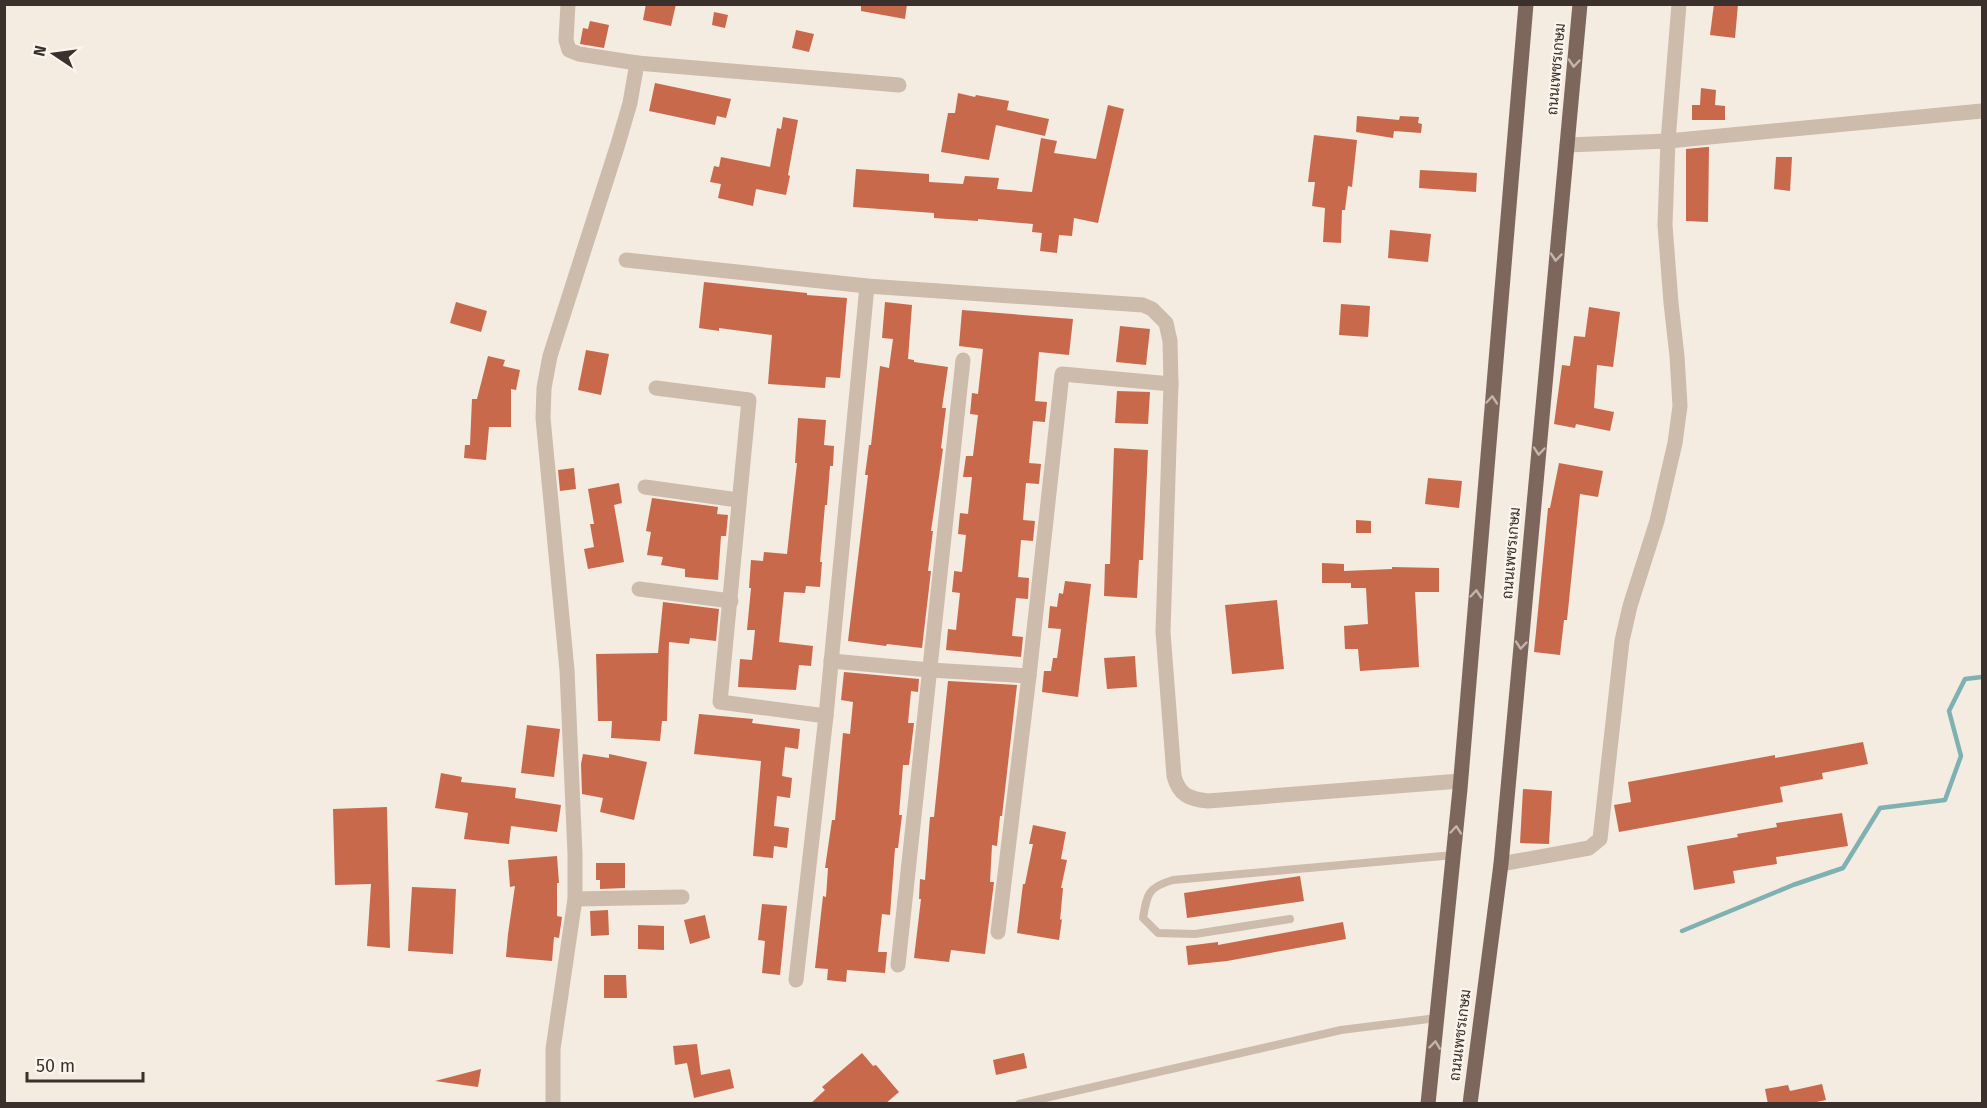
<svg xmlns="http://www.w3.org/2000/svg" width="1987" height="1108" font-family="'Fira Sans',Sarabun,sans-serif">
<rect width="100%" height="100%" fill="#f4ebe1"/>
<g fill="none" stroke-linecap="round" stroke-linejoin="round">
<!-- stream -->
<polyline stroke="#7fb0b2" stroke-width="4.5" points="1682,931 1793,885 1843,868 1880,808 1945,800 1961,756 1949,711 1965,679 1982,677"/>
</g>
<!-- building -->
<g fill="#c8694b">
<polygon points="646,4 676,4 671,26 643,20"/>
<polygon points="861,4 907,4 905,19 861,11"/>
<polygon points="1714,4 1738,4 1735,38 1710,35"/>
<polygon points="714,12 728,15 725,28 712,25"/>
<polygon points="590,21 609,25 604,48 580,44 583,28 588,29"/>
<polygon points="796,30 814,34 809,52 792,48"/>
<polygon points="655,83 731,99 726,118 717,116 715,125 649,111"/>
<polygon points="1701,88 1716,90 1715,105 1725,106 1725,120 1692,120 1692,105 1700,105"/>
<polygon points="958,93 975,97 976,95 1009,101 1007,110 1049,119 1045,136 996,125 989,160 941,152 948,113 955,113"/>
<polygon points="1108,105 1124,109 1098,223 1074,218 1072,236 1059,235 1057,253 1040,251 1042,233 1032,232 1033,224 978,219 978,221 934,218 934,213 853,207 856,169 929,174 929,182 963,184 965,176 999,178 997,189 1032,192 1041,138 1057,141 1054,153 1096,159"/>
<polygon points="1357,116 1399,120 1400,116 1419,117 1418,123 1422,124 1421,133 1394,131 1393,138 1356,132"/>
<polygon points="783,117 798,120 788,175 790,176 786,195 756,189 753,206 718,198 721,184 710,182 714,166 719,167 721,157 770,167 777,128 781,129"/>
<polygon points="1314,135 1357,140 1352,187 1348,186 1345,210 1342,210 1341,243 1323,242 1325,208 1312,206 1315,182 1308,182"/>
<polygon points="1707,147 1709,147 1708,222 1686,221 1686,149"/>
<polygon points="1776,157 1792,157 1790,191 1774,189"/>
<polygon points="1420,170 1477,173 1476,192 1419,188"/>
<polygon points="1390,230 1431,234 1428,262 1388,258"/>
<polygon points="704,282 807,293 807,295 847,298 840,378 826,377 825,388 768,384 772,335 719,328 719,331 699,328"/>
<polygon points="456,302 487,311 481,332 450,323"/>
<polygon points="885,302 912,305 908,359 914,360 914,362 948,367 942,408 946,408 941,448 943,449 931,531 933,531 928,571 931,571 922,648 887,644 886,646 848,641 868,475 865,475 869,445 871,445 880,366 889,368 893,339 882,338"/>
<polygon points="1341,304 1370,306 1368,337 1339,335"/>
<polygon points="1589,307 1620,312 1613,367 1597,365 1594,408 1614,412 1610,431 1576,424 1575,428 1554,424 1562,365 1570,366 1574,336 1585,337"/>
<polygon points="962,310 1073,319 1069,355 1039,352 1035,401 1047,402 1045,422 1033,421 1029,463 1041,464 1039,484 1026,483 1023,520 1035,521 1033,541 1021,540 1018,577 1029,578 1028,599 1016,598 1012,636 1023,637 1021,657 946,650 948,629 956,630 960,593 952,592 954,573 954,571 962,572 966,535 958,534 960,513 968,514 972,477 963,477 966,456 973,456 978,415 970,414 972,393 978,394 983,349 959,346"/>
<polygon points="1120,326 1150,329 1146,365 1116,362"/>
<polygon points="586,350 609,354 601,395 578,390"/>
<polygon points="488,356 505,360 503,366 520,370 516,390 511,389 511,427 489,427 486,460 464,458 465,445 470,445 472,399 477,399"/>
<polygon points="1117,391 1150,392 1148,424 1115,423"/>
<polygon points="798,418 826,420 824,445 834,446 833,466 830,466 827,505 825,505 820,562 822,562 820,587 806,586 805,593 784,592 779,642 813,646 811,666 799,665 796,690 738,687 740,659 752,660 755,630 747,630 751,588 749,588 751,560 763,561 764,552 787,554 797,463 795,463"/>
<polygon points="1114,448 1148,450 1143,560 1139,560 1137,598 1104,596 1105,564 1110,564"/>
<polygon points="1559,463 1603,471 1598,497 1580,494 1567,620 1564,620 1560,655 1534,652 1548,508 1550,508"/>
<polygon points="574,468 576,489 560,491 558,470"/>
<polygon points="1428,478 1462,481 1459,508 1425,504"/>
<polygon points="619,483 622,503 614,505 624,562 588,569 584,549 594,547 590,524 594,524 588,489"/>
<polygon points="652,498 718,507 717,514 728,515 726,536 721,536 718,580 685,577 685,569 661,565 663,557 647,555 651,532 646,531"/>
<polygon points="1356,520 1371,521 1371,533 1356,533"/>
<polygon points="1322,563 1344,564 1344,571 1392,569 1392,567 1439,568 1439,592 1415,592 1419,667 1360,671 1358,649 1345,649 1344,626 1368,624 1366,588 1351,588 1351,583 1322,583"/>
<polygon points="1065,581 1091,584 1078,697 1042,692 1044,671 1051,671 1053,658 1057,658 1061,629 1048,628 1050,606 1057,607 1059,593 1063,594"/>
<polygon points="1277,600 1284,669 1232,674 1225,605"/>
<polygon points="663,602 719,609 716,641 690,638 689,644 669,642 667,721 662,721 660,741 611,738 612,721 598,721 596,654 658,653"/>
<polygon points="1135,656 1137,687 1107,689 1104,658"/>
<polygon points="844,672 919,679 918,692 911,691 908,723 914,723 909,765 903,765 899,815 902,815 898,848 895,848 890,915 882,914 878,952 887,952 885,973 847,970 846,982 827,980 828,969 815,968 823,896 826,897 828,868 825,868 832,820 835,820 843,733 850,734 853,702 841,700"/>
<polygon points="948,681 1017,685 1002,816 1000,816 997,846 992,845 990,882 994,882 985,954 951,950 949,962 914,958 921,899 919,899 920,879 925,880 930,817 934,817"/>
<polygon points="699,714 753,719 752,723 800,729 798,749 785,747 782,776 792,778 790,798 777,796 774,826 789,828 787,848 774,846 773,858 753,856 761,761 694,754"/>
<polygon points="527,725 560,729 554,777 521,773"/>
<polygon points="1863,742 1868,764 1822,773 1823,779 1780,787 1783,802 1619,832 1614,805 1631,802 1628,782 1775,755 1775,758"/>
<polygon points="583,754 609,758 609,754 647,762 634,820 600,812 603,798 582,794 581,764"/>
<polygon points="441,773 462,777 461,782 516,788 515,798 561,805 557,832 511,826 509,844 464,839 468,813 435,808"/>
<polygon points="1523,789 1552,791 1549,844 1520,843"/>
<polygon points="387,807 390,948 367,946 371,884 335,885 333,809"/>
<polygon points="1842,813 1848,846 1776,857 1777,864 1733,871 1735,883 1694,890 1687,846 1738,837 1737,834 1777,827 1776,823"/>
<polygon points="1033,825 1066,832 1061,859 1067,860 1061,888 1063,888 1060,920 1062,919 1059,940 1017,933 1023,884 1025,884 1033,844 1029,844"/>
<polygon points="557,856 559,883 557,883 557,916 562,917 559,938 554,937 552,961 506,957 508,934 515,886 510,887 508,860"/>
<polygon points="596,863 625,863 625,888 600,889 600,880 596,880"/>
<polygon points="1300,876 1304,901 1187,918 1184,893"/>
<polygon points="412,887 456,889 453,954 408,951"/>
<polygon points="762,904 787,906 780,975 762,973 765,941 758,940"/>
<polygon points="608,910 609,935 591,936 590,911"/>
<polygon points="705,915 710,938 690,944 684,920"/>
<polygon points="1343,922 1346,939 1227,961 1188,965 1186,946 1218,942 1218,945"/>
<polygon points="638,925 664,926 664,950 638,949"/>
<polygon points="604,975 626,975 627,998 604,998"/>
<polygon points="697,1044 701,1075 730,1069 734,1088 694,1098 687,1063 675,1065 673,1046"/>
<polygon points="862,1053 873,1066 876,1065 899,1092 885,1104 810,1104 825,1090 822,1087"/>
<polygon points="1024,1053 1027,1068 996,1075 993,1060"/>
<polygon points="481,1069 478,1087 435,1081"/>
<polygon points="1822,1084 1826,1100 1807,1104 1768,1104 1765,1089 1788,1085 1790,1091"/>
</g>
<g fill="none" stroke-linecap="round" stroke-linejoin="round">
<!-- lane -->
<g stroke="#cdbbac" stroke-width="8">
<path d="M1290 919 1195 934 1158 933 1143 918C1147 894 1148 887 1173 880L1454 855"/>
<polyline points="1019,1104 1341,1030 1437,1018"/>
</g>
<!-- street -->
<g stroke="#cdbbac" stroke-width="15">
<polyline points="637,63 899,85"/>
<polyline points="1567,145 1668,141 1982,111"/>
<path d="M626 260 867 286 1143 305 1152 309 1166 323 1170 341 1171 384 1163 632 1174 776C1179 795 1189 799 1208 801L1460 781"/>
<polyline points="656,388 749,400 720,702 826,716"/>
<polyline points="645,487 738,500"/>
<polyline points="639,589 731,601"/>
<polyline points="831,661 930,670 1029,676 1062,374 1171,384"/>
<polyline points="1501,864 1589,848 1600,839 1622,641 1630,606 1657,521 1675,443 1680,406 1677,356 1671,303 1665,225 1668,141 1679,4"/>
<polyline points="575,899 682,897"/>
<polyline points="998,932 1029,676"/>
<polyline points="898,965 963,360"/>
<polyline points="796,980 826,716 867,286"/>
<polyline points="553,1104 553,1049 575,899 575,854 567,670 543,418 544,388 550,356 618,144 630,103 637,63 579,54 569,50 566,40 568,4"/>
</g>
<!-- primary -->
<g stroke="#7d675c" stroke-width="15">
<polyline points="1428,1104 1460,789 1526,4"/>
<polyline points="1470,1104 1501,864 1580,4"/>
</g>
</g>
<!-- one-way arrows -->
<defs><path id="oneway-chevron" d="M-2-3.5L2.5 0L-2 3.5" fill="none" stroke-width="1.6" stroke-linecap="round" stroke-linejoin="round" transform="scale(1.5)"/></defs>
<g stroke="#c2b5ac">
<use href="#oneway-chevron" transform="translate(1574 63) rotate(95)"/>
<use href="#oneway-chevron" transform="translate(1556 257) rotate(95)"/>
<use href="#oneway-chevron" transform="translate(1492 400) rotate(-85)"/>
<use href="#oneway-chevron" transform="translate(1539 451) rotate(95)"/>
<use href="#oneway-chevron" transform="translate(1476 594) rotate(-85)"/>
<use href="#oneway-chevron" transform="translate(1521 645) rotate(95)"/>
<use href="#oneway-chevron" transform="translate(1456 830) rotate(-85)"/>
<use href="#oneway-chevron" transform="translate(1435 1045) rotate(-83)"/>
</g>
<g text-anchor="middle" stroke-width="4.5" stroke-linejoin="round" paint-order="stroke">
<!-- street labels -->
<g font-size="15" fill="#3b302b" stroke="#fbf5ee">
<text transform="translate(1556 69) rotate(-85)" y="5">ถนนเพชรเกษม</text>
<text transform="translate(1511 553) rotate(-85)" y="5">ถนนเพชรเกษม</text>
<text transform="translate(1460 1035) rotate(-83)" y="5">ถนนเพชรเกษม</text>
</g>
</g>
<!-- border -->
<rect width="1987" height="1108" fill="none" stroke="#3b302b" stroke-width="12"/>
<!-- north arrow -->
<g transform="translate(54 54) rotate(283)" stroke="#fbf5ee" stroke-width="4.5" paint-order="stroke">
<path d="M0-4.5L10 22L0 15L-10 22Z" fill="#3b302b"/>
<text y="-9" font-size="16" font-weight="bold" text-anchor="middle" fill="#3b302b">N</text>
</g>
<!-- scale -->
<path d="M27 1072v9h116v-9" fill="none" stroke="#3b302b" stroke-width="3"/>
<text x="36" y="1072" font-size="18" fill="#3b302b" stroke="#fbf5ee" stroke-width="4.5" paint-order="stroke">50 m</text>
</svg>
